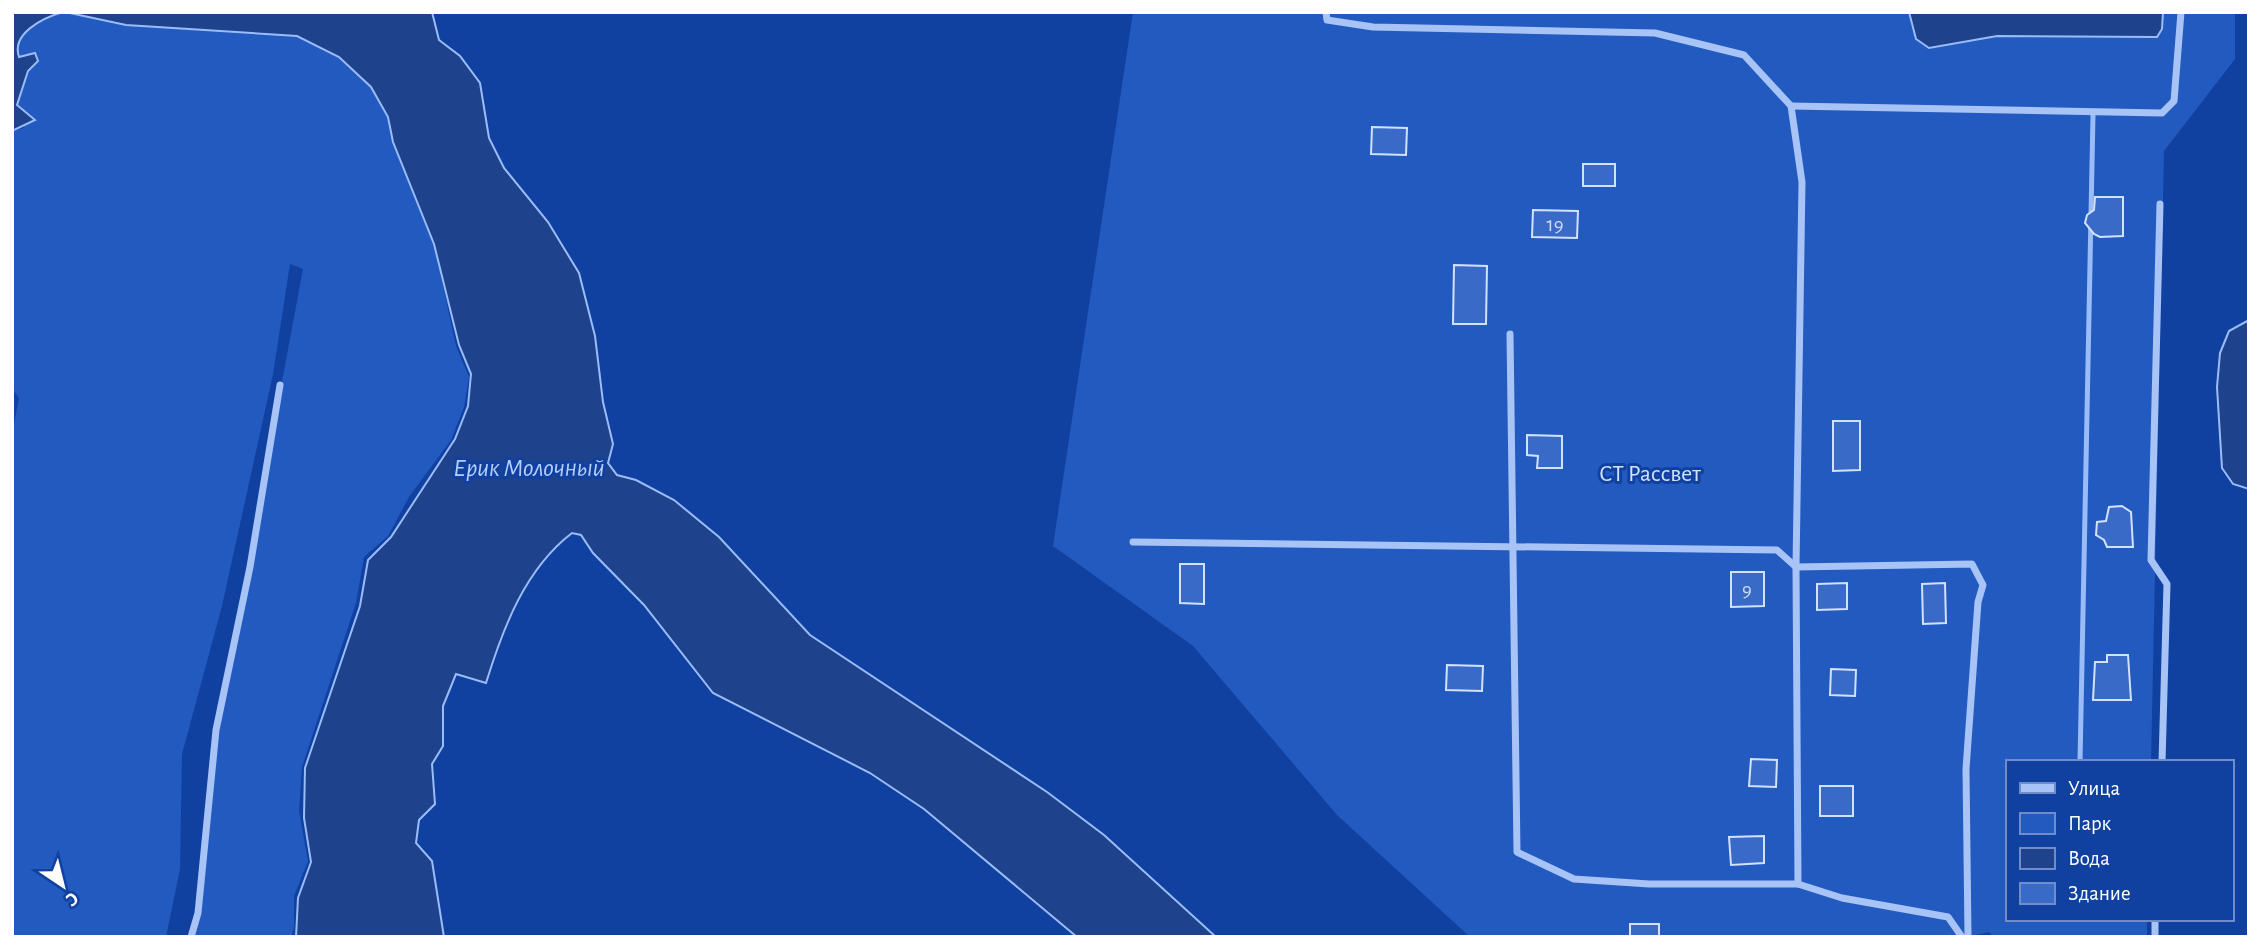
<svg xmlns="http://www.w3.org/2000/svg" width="2261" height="949" font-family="'Alegreya Sans',sans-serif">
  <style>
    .green { fill: #235abf }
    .water { fill: #1e428b; stroke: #9abcf9; stroke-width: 2 }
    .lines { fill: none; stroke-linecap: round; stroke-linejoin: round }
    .stream { stroke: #9abcf9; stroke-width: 5 }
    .building { fill: #396ac8; stroke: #d2e1fe; stroke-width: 2 }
    .minor { stroke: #a8c3f6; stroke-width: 7 }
    .labels { text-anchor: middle; stroke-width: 6; stroke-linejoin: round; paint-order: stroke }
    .number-label { font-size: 21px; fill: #cedaf1 }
    .park-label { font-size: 24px; fill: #d2e1fe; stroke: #1041a1 }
    .water-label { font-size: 26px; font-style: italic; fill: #b5cefc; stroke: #1041a1 }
  </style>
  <rect width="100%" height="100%" fill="#1041a1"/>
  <g class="green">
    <path d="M 63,12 L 126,25 L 297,36 L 339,57 L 371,87 L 388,117 L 393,142 L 434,244 L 456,346 L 469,377 L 464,407 L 451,440 L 409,497 L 388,536 L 364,557 L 356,603 L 302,767 L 299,811 L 308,861 L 294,896 L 294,928 L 291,937 L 193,937 L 217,730 L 303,269 L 290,264 L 273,374 L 222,606 L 182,754 L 180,869 L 166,937 L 12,937 L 12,434 L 19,398 L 12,388 L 12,131 L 24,128 L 17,105 L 28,71 L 15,47 C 21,31 46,17 63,12 Z"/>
    <path d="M 1133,12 L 2235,12 L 2235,59 L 2164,151 L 2151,762 L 2007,762 L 2007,919 L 2147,919 L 2147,937 L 1994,937 L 1989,932 L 1967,937 L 1470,937 L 1337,815 L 1193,646 L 1053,546 Z"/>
  </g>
  <g class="water">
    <path d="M 12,12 L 63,12 C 42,18 11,34 19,57 L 35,53 L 38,61 L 28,71 L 17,105 L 35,120 L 12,131 Z"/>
    <path d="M 65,12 L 432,12 L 439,40 L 460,56 L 480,83 L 489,138 L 504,168 L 548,222 L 579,273 L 595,336 L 603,402 L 613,444 L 608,463 L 617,475 L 636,480 L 674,500 L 719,537 L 810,635 L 1047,792 L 1104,835 L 1216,937 L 1077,937 L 924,809 L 870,773 L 713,693 L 644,605 L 593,553 L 581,535 L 572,533 C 525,569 503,628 486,683 L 456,674 L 443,706 L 443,746 L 432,764 L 435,804 L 419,820 L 416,843 L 432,861 L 444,937 L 296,937 L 298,898 L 311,862 L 304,818 L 305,768 L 360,606 L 368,560 L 391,537 L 455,439 L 468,406 L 471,374 L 459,345 L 434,244 L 393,142 L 388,117 L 371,87 L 339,57 L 297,36 L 126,25 Z"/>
    <path d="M 1909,12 L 2163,12 L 2162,29 L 2157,37 L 1997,36 L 1929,48 L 1916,39 Z"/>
    <path d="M 2249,320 L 2249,489 L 2233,484 L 2222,468 L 2217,387 L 2220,353 L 2229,331 Z"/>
  </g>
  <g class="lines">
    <path class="stream" d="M 2080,762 L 2093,115"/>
  </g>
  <g class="building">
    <path d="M 1372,127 L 1407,128 L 1406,155 L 1371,154 Z"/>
    <rect x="1583" y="164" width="32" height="22"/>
    <path d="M 2095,197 L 2123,197 L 2123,236 L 2100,237 L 2094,234 L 2085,223 L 2087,215 L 2094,210 Z"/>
    <path d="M 1533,210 L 1578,211 L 1577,238 L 1532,237 Z"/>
    <path d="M 1454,265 L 1487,266 L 1486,324 L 1453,324 Z"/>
    <path d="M 1833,421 L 1860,421 L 1860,470 L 1833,471 Z"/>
    <path d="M 1527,435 L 1562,436 L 1562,468 L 1537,468 L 1538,456 L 1527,455 Z"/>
    <path d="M 2122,506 L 2131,512 L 2133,547 L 2107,547 L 2104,540 L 2096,535 L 2097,522 L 2106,521 L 2109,507 Z"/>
    <path d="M 1180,564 L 1204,564 L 1204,604 L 1180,603 Z"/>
    <path d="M 1731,572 L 1764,572 L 1764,606 L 1731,607 Z"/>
    <path d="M 1847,583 L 1847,609 L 1817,610 L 1817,584 Z"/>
    <path d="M 1945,583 L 1946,623 L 1923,624 L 1922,584 Z"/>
    <path d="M 2107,655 L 2128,655 L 2131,700 L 2093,700 L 2095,662 L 2107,662 Z"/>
    <path d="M 1447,665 L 1483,666 L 1482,691 L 1446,690 Z"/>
    <path d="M 1831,669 L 1856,670 L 1855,696 L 1830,695 Z"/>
    <path d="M 1751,759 L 1777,760 L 1776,787 L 1749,786 Z"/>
    <rect x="1820" y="786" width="33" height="30"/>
    <path d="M 1764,836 L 1764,863 L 1731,865 L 1729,837 Z"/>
    <rect x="1630" y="924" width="29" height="13"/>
  </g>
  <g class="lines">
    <g class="minor">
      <path d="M 1326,12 L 1327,20 L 1373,27 L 1655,33 L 1744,55 L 1791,106 L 1802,182 L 1796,567 L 1798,884 L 1842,898 L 1948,917 L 1962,937"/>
      <path d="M 1791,106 L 2162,113 L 2174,101 L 2181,12"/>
      <path d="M 2160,204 L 2151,560 L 2167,584 L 2162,762"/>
      <path d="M 1510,334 L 1517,852 L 1574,879 L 1649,884 L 1798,884"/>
      <path d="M 1133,542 L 1777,550 L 1796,567 L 1972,564 L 1983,585 L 1978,602 L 1966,769 L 1968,937"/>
      <path d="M 191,937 L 198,913 L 216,730 L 250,567 L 280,385"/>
      <path d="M 2155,937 L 2155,919"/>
    </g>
  </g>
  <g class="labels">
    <g class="number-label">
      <text x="1555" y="231">19</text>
      <text x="1747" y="596">9</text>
    </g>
    <g class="park-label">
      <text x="1650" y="481">СТ Рассвет</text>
    </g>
    <g class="water-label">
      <text x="529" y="476">Ерик Молочный</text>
    </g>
  </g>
  <rect width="2261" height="949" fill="none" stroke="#ffffff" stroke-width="28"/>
  <rect x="2006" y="760" width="228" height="161" fill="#1041a1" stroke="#708dc7" stroke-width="2"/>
  <rect x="2020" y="783" width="35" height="10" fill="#a8c3f6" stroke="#708dc7" stroke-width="2"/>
  <text x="2068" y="795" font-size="21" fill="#ffffff">Улица</text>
  <rect x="2020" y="813" width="35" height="21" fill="#235abf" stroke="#708dc7" stroke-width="2"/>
  <text x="2068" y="830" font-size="21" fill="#ffffff">Парк</text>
  <rect x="2020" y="848" width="35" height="21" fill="#1e428b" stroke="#708dc7" stroke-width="2"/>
  <text x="2068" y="865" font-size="21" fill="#ffffff">Вода</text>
  <rect x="2020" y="883" width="35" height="21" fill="#396ac8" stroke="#708dc7" stroke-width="2"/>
  <text x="2068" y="900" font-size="21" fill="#ffffff">Здание</text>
  <g transform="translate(63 886) rotate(145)" stroke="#1041a1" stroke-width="5" paint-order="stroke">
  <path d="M0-5L12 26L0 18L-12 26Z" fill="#ffffff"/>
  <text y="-10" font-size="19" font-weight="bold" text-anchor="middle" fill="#ffffff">С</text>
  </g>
</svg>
